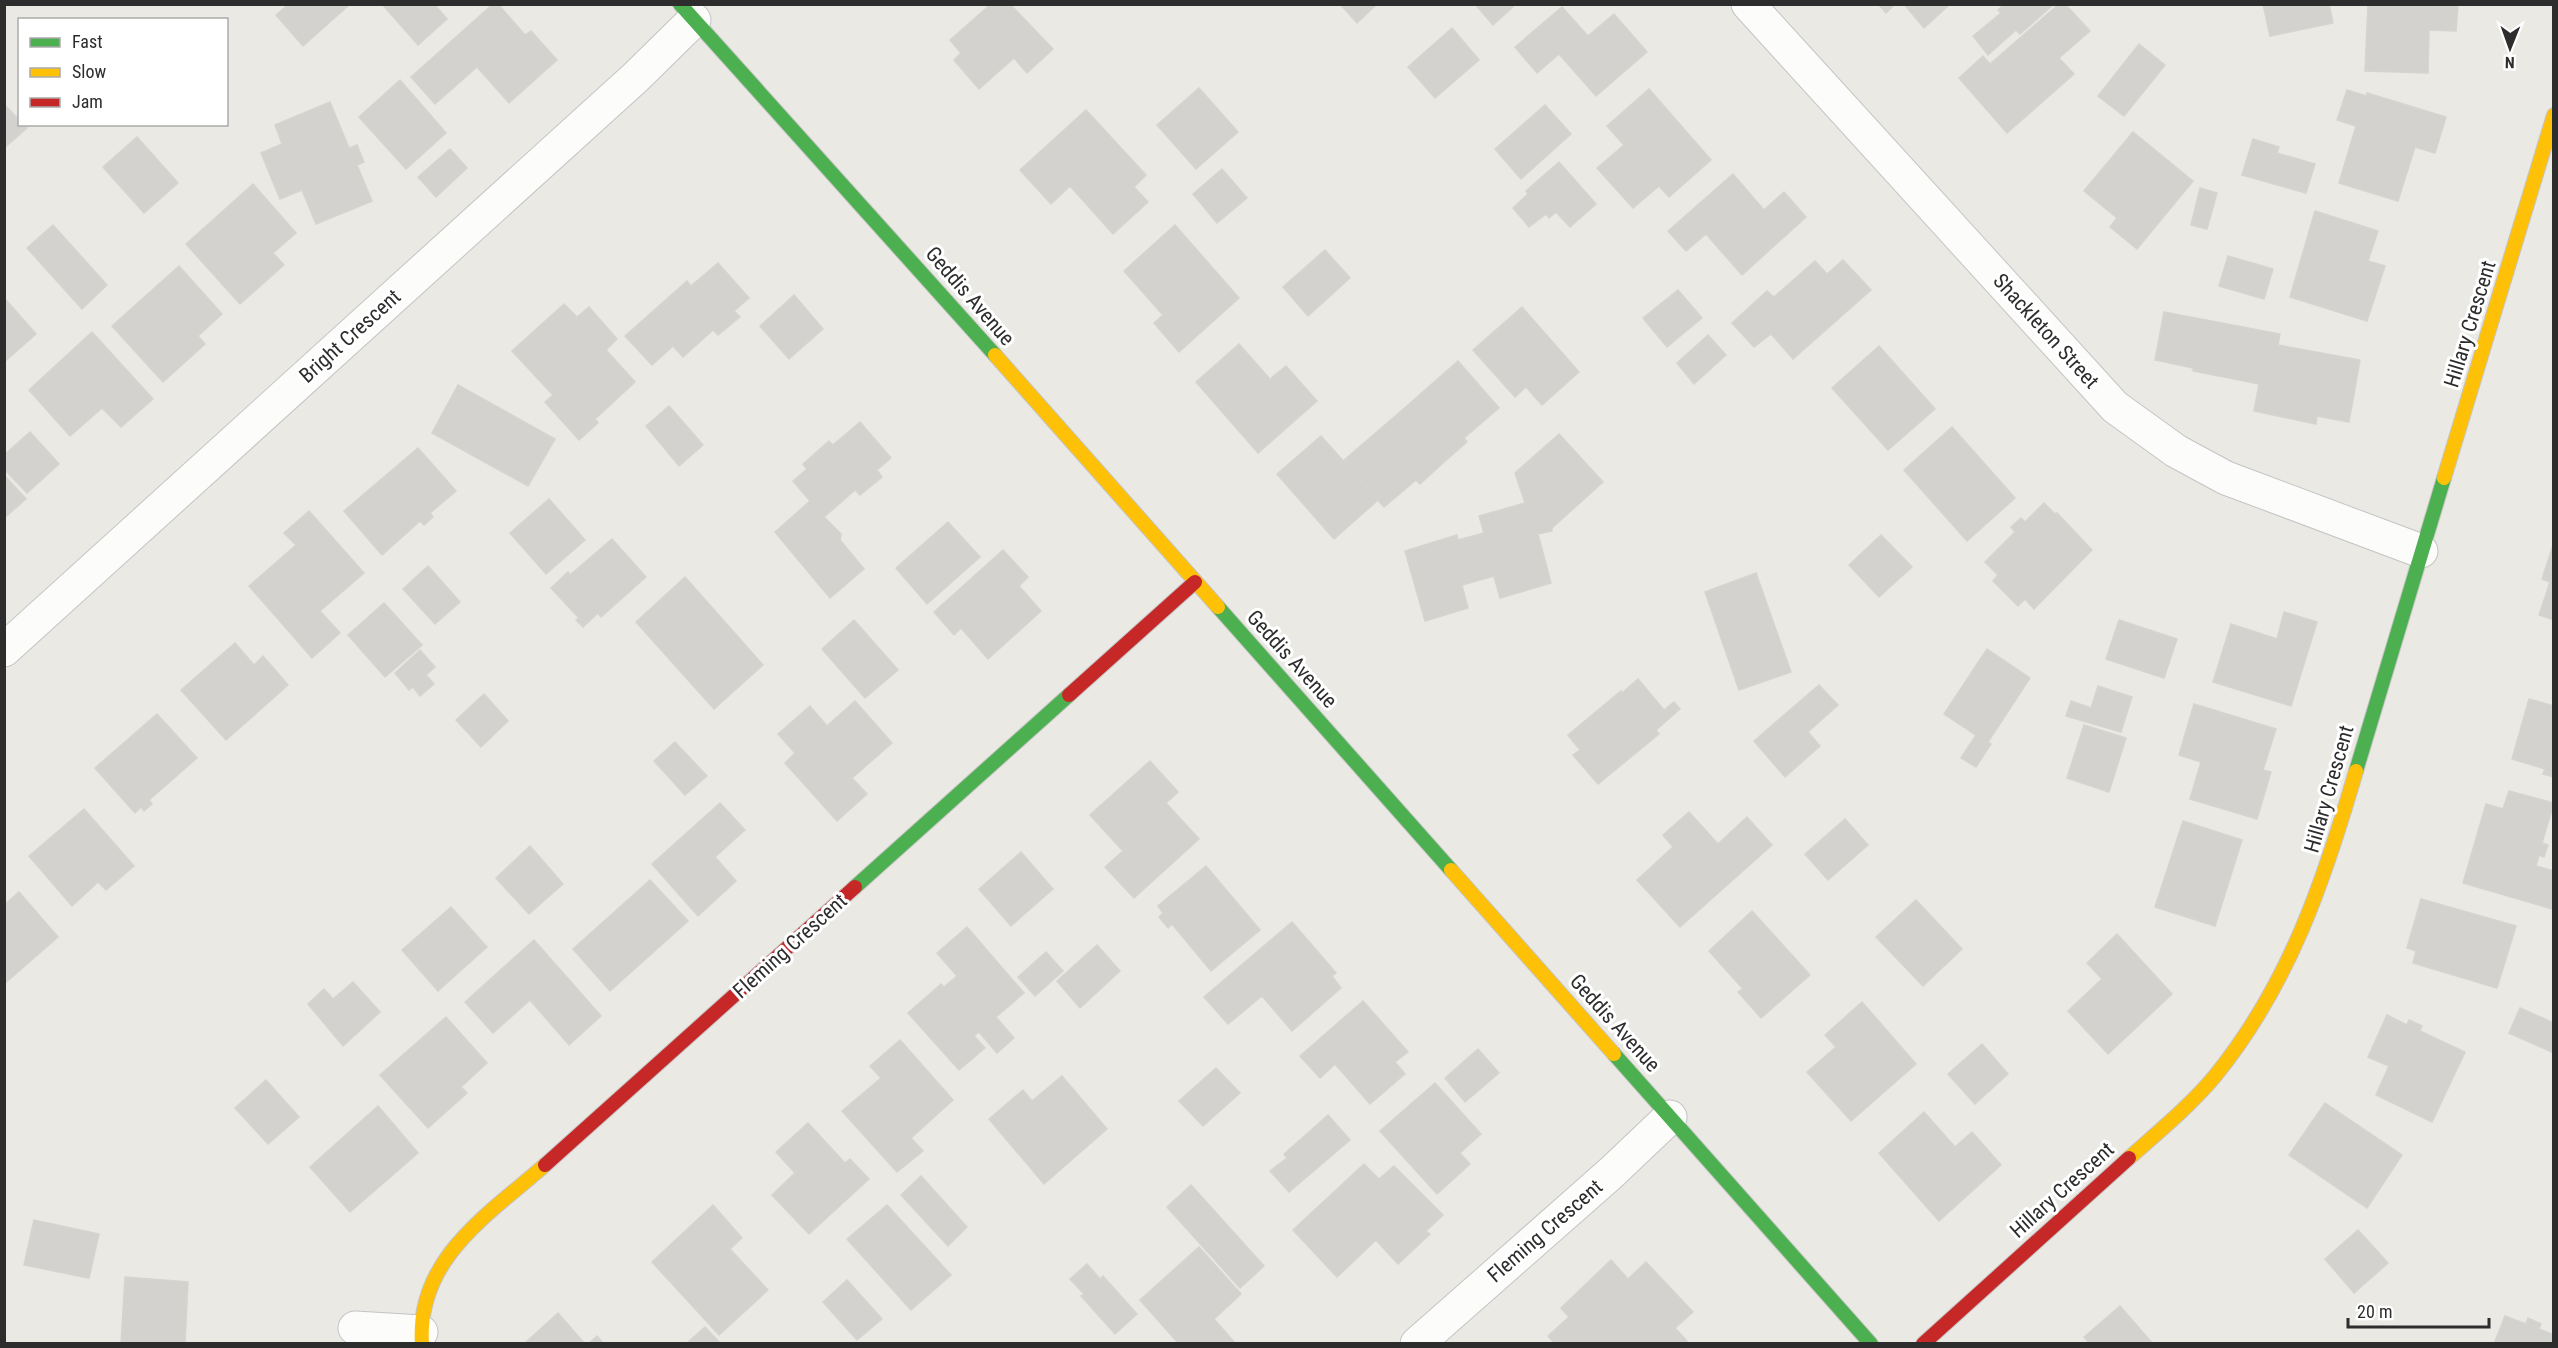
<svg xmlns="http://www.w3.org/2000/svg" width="2558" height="1348" font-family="'Roboto Condensed',sans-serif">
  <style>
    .building { fill: #d3d2ce; stroke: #d5d4d0; stroke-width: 1.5 }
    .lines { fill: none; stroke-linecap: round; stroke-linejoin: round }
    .street-casing { stroke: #c4c4c4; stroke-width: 35 }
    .fast-casing { stroke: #c4c4c4; stroke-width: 16 }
    .slow-casing { stroke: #c4c4c4; stroke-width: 16 }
    .jam-casing { stroke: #c4c4c4; stroke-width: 16 }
    .street { stroke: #fcfcfb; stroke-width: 33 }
    .fast { stroke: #4caf50; stroke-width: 14 }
    .slow { stroke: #ffc107; stroke-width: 14 }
    .jam { stroke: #c62828; stroke-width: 14 }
    .labels { text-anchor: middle; stroke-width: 6; stroke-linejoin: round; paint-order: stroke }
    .street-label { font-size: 21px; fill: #2d2d2d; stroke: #fff }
  </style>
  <rect width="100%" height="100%" fill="#eae9e4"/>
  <g class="building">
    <path d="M 289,4 L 349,4 L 349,5 L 303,46 L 276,15 Z"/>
    <path d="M 382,4 L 434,4 L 447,19 L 418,45 Z"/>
    <path d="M 493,4 L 498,4 L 525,35 L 531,31 L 557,60 L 509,103 L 477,67 L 435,104 L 411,77 Z"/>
    <path d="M 991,4 L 1010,4 L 1053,49 L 1027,73 L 1014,58 L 979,89 L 954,60 L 961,53 L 950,40 Z"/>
    <path d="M 1340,4 L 1377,4 L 1357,23 Z"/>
    <path d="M 1475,4 L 1516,4 L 1493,25 Z"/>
    <path d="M 1878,4 L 1895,4 L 1886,13 Z"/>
    <path d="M 1904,4 L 1950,4 L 1924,28 Z"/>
    <path d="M 2004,4 L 2054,4 L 2020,34 L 2016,30 L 1988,55 L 1973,36 L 2001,13 L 1998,10 Z"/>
    <path d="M 2059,4 L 2065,4 L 2090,31 L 2059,58 L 2074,74 L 2007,133 L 1959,78 L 1983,56 L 1990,64 Z"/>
    <path d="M 2263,4 L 2329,4 L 2333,23 L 2270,36 Z"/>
    <path d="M 2368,4 L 2458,4 L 2456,31 L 2429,30 L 2428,73 L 2365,71 Z"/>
    <path d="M 1562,7 L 1588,36 L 1614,14 L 1647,52 L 1596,96 L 1559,54 L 1537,73 L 1515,47 Z"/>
    <path d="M 1452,28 L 1479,60 L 1435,98 L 1408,67 Z"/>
    <path d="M 2139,44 L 2165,65 L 2124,116 L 2098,96 Z"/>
    <path d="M 400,80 L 446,133 L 406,169 L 359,117 Z"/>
    <path d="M 1199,88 L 1238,132 L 1196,169 L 1157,125 Z"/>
    <path d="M 1649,89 L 1711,160 L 1669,197 L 1659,186 L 1633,208 L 1597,168 L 1624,145 L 1607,126 Z"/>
    <path d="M 2347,90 L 2366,96 L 2367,93 L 2446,117 L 2435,153 L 2415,147 L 2398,201 L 2339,183 L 2356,126 L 2337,120 Z"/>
    <path d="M 330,102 L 349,148 L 357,145 L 364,162 L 357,165 L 372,201 L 316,224 L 302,190 L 280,199 L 261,153 L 282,144 L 275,125 Z"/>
    <path d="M 4,104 L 20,121 L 20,124 L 27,128 L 4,148 Z"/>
    <path d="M 1545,105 L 1571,134 L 1521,179 L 1495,149 Z"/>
    <path d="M 1086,110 L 1146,175 L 1134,187 L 1148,202 L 1113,234 L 1070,186 L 1051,204 L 1020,170 Z"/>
    <path d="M 2133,132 L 2193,181 L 2137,249 L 2110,227 L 2117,218 L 2084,191 Z"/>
    <path d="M 137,137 L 178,183 L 144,213 L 103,167 Z"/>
    <path d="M 2253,139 L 2279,147 L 2277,153 L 2315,164 L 2306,193 L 2242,175 Z"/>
    <path d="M 450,149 L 467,168 L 436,197 L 418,177 Z"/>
    <path d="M 1559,162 L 1596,204 L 1570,227 L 1556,212 L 1549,218 L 1546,214 L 1529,227 L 1513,208 L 1528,194 L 1526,191 Z"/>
    <path d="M 1222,169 L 1247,198 L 1217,223 L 1193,194 Z"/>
    <path d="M 1733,174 L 1764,210 L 1784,192 L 1806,217 L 1742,275 L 1706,234 L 1686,251 L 1668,231 Z"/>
    <path d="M 253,184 L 296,233 L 273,253 L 284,265 L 240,304 L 186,244 Z"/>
    <path d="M 2200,188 L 2217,193 L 2207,229 L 2191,225 Z"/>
    <path d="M 2315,211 L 2378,231 L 2368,261 L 2385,266 L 2367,321 L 2290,297 Z"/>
    <path d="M 53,225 L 107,285 L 82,309 L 27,248 Z"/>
    <path d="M 1175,225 L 1239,298 L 1179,352 L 1154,323 L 1163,315 L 1124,271 Z"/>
    <path d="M 1325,250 L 1350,278 L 1308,316 L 1283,287 Z"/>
    <path d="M 2228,256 L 2273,269 L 2264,299 L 2219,286 Z"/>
    <path d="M 1843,260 L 1871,290 L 1793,359 L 1771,334 L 1754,347 L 1732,323 L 1767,291 L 1774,297 L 1815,261 L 1827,274 Z"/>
    <path d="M 718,263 L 749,298 L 734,311 L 740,317 L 718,335 L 713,330 L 683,357 L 673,346 L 652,365 L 625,336 L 687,281 L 691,286 Z"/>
    <path d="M 179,266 L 222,314 L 198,336 L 205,344 L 163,382 L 112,326 Z"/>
    <path d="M 1678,290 L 1702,318 L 1667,347 L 1643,318 Z"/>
    <path d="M 794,295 L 823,329 L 789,359 L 760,326 Z"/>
    <path d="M 6,300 L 36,334 L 4,362 L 4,302 Z"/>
    <path d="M 564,304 L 577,317 L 589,307 L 617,339 L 606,350 L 635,382 L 595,419 L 598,423 L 579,440 L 545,402 L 553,395 L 512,351 Z"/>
    <path d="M 1522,307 L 1579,372 L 1542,405 L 1526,387 L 1515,397 L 1473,350 Z"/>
    <path d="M 2164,312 L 2280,334 L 2278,345 L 2360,360 L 2349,422 L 2317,416 L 2316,424 L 2254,411 L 2259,384 L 2193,371 L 2193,368 L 2155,360 Z"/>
    <path d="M 92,332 L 153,399 L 121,427 L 102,408 L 70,436 L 29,390 Z"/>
    <path d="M 1708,335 L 1726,355 L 1694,384 L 1677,363 Z"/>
    <path d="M 1239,344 L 1270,379 L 1286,366 L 1317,401 L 1258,453 L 1196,382 Z"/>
    <path d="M 1879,346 L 1935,409 L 1888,450 L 1832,388 Z"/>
    <path d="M 1458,361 L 1499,408 L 1464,438 L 1467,442 L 1444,462 L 1400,412 Z"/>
    <path d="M 458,385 L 555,439 L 528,486 L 432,433 Z"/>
    <path d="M 669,406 L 703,445 L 679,466 L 646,426 Z"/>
    <path d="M 1400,412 L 1444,462 L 1420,484 L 1416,480 L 1384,507 L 1343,461 Z"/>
    <path d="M 860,422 L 891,458 L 877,470 L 882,477 L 860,495 L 855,490 L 824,517 L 841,534 L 840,540 L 864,569 L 830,598 L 775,532 L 810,501 L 793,481 L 807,469 L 803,464 L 829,441 L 833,445 Z"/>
    <path d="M 1952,427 L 2015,498 L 1967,541 L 1904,470 Z"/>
    <path d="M 30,432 L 59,464 L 27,493 L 4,469 L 4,455 Z"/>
    <path d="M 1559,434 L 1603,482 L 1552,528 L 1552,531 L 1538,534 L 1551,583 L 1500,598 L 1494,576 L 1462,585 L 1468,608 L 1425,621 L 1405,551 L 1457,535 L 1458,540 L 1484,533 L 1479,516 L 1525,503 L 1515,473 Z"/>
    <path d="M 1321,436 L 1378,500 L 1334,539 L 1277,474 Z"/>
    <path d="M 418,448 L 456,491 L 430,513 L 433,517 L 424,525 L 420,521 L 382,555 L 344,511 Z"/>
    <path d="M 4,475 L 26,499 L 4,518 Z"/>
    <path d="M 549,499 L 585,540 L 546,574 L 510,533 Z"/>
    <path d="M 2044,503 L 2055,514 L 2057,513 L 2092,550 L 2034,609 L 2025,599 L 2018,606 L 1993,581 L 1998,575 L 1985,562 L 2015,532 L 2011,527 L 2021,518 L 2025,522 Z"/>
    <path d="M 309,511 L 364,573 L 320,611 L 340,633 L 312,658 L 249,586 L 296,545 L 284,533 Z"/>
    <path d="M 948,522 L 980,557 L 927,604 L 896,568 Z"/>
    <path d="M 1881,535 L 1912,567 L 1879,597 L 1849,565 Z"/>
    <path d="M 612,539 L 646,577 L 601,617 L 598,613 L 583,627 L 576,620 L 579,618 L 551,588 L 568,572 L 570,575 Z"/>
    <path d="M 2553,545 L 2554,545 L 2554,620 L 2539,615 L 2550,582 L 2542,579 Z"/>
    <path d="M 1003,550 L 1028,577 L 1019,586 L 1041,611 L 988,659 L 961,628 L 954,635 L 934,612 Z"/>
    <path d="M 428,566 L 460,602 L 435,624 L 403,589 Z"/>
    <path d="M 1756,573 L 1791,672 L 1739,690 L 1705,592 Z"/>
    <path d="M 685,577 L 763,665 L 714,709 L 636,622 Z"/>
    <path d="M 384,603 L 422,645 L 385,677 L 348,635 Z"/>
    <path d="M 2284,612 L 2317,622 L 2291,706 L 2213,682 L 2231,624 L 2277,639 Z"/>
    <path d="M 854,620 L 898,670 L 865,698 L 822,649 Z"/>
    <path d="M 2119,620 L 2177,639 L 2164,678 L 2106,659 Z"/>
    <path d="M 235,643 L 254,665 L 263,656 L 288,685 L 226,740 L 181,690 Z"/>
    <path d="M 1987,649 L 2030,678 L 1988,742 L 1991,744 L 1976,767 L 1961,758 L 1976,735 L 1944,714 Z"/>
    <path d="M 420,650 L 435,667 L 426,675 L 434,684 L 420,696 L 413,687 L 409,690 L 395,673 Z"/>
    <path d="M 1638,679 L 1664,710 L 1674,702 L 1680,709 L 1656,730 L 1659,734 L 1598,784 L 1573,755 L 1580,750 L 1568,735 L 1621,691 L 1622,693 Z"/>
    <path d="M 1819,685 L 1838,705 L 1808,732 L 1820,746 L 1785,777 L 1754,741 Z"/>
    <path d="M 2098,686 L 2132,697 L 2121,732 L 2066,716 L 2071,701 L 2091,708 Z"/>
    <path d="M 484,694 L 508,721 L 481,747 L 456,720 Z"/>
    <path d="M 2529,699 L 2554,706 L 2554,777 L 2543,774 L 2545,769 L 2512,759 Z"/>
    <path d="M 855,701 L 892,743 L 852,778 L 867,794 L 837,821 L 785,763 L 795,753 L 778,734 L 810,706 L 827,726 Z"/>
    <path d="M 2194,704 L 2276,729 L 2263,770 L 2271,772 L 2257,819 L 2190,799 L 2201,762 L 2179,755 Z"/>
    <path d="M 157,714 L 197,758 L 149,800 L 152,804 L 144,811 L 141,807 L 135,813 L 95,768 Z"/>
    <path d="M 2084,725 L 2126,738 L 2109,792 L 2067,778 Z"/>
    <path d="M 675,742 L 707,776 L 685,795 L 654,761 Z"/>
    <path d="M 1150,761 L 1178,792 L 1166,803 L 1199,839 L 1134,898 L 1105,867 L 1123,851 L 1090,815 Z"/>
    <path d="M 2509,791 L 2554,803 L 2542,843 L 2548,845 L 2544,857 L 2539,855 L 2536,866 L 2554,871 L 2552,909 L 2463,883 L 2486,804 L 2503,809 Z"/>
    <path d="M 720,803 L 745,830 L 715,857 L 736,881 L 698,916 L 652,864 Z"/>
    <path d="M 84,809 L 134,866 L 106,890 L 98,882 L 72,906 L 29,856 Z"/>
    <path d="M 1689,812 L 1718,844 L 1747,817 L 1772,845 L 1680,927 L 1637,880 L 1673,847 L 1663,835 Z"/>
    <path d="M 1845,819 L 1868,845 L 1828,880 L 1805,854 Z"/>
    <path d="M 2183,821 L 2242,840 L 2215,926 L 2155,907 Z"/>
    <path d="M 530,846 L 563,884 L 529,914 L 496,878 Z"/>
    <path d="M 1021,852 L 1053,889 L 1011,926 L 979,889 Z"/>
    <path d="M 1206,866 L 1260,930 L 1211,971 L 1172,924 L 1168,928 L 1159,917 L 1163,913 L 1158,906 Z"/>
    <path d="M 650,880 L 688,921 L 610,991 L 573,949 Z"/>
    <path d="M 19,892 L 58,937 L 4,984 L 4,905 Z"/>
    <path d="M 2421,899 L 2516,926 L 2497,988 L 2413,963 L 2416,951 L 2407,948 Z"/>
    <path d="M 1916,900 L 1962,949 L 1923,986 L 1876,937 Z"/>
    <path d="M 451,907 L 487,947 L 438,991 L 402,950 Z"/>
    <path d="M 1752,911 L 1810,975 L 1761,1018 L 1738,992 L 1743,989 L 1709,951 Z"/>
    <path d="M 1292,922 L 1336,973 L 1332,976 L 1341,988 L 1292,1031 L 1262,996 L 1228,1024 L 1204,997 Z"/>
    <path d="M 967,927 L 1024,993 L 996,1017 L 1014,1038 L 997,1053 L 979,1032 L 974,1036 L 985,1048 L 959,1070 L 908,1013 L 941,984 L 944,987 L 957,976 L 937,953 Z"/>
    <path d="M 2117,934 L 2172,994 L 2108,1054 L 2068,1011 L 2102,979 L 2087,963 Z"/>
    <path d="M 534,940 L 601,1016 L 569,1045 L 530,1000 L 493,1033 L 465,1002 Z"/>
    <path d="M 1097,945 L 1120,971 L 1080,1008 L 1057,981 Z"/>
    <path d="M 1046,952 L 1063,971 L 1035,996 L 1018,977 Z"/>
    <path d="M 353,982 L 380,1012 L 343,1046 L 308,1004 L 324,989 L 333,999 Z"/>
    <path d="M 1363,1001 L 1408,1052 L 1395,1062 L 1405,1074 L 1370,1104 L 1335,1064 L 1320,1078 L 1300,1056 Z"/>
    <path d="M 1862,1002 L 1916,1064 L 1851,1121 L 1807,1072 L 1836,1047 L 1825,1035 Z"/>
    <path d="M 2520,1008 L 2554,1023 L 2554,1053 L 2509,1033 Z"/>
    <path d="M 2387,1015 L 2407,1025 L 2409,1020 L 2422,1026 L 2420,1031 L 2465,1052 L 2432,1122 L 2376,1095 L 2389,1066 L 2368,1057 Z"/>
    <path d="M 446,1017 L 487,1063 L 461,1087 L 467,1093 L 428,1128 L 380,1075 Z"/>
    <path d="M 900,1040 L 953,1100 L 911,1138 L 923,1151 L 897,1172 L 842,1111 L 881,1078 L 870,1066 Z"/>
    <path d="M 1982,1044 L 2008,1074 L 1975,1104 L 1948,1074 Z"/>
    <path d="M 1478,1049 L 1499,1073 L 1465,1102 L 1445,1078 Z"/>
    <path d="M 1216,1068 L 1240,1093 L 1203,1126 L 1179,1101 Z"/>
    <path d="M 1062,1076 L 1107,1129 L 1044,1184 L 989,1119 L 1023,1090 L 1032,1101 Z"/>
    <path d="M 266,1080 L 299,1117 L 268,1144 L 235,1108 Z"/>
    <path d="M 1435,1083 L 1481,1134 L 1460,1153 L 1470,1164 L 1437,1194 L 1380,1131 Z"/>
    <path d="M 2325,1103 L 2402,1155 L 2367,1208 L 2289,1155 Z"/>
    <path d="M 378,1106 L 418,1153 L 350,1212 L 310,1167 Z"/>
    <path d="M 1924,1112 L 1955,1147 L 1972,1132 L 2001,1165 L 1939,1221 L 1879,1153 Z"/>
    <path d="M 1328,1115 L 1350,1140 L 1289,1192 L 1270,1171 L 1287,1158 L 1284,1154 Z"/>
    <path d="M 808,1123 L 845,1163 L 850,1159 L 869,1179 L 809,1234 L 772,1195 L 795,1173 L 776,1152 Z"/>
    <path d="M 1364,1164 L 1379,1179 L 1394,1166 L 1443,1215 L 1426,1231 L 1430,1234 L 1398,1264 L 1376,1240 L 1337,1277 L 1293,1230 Z"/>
    <path d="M 921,1176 L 967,1227 L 948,1246 L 901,1195 Z"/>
    <path d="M 1191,1185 L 1264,1266 L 1240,1288 L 1167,1207 Z"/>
    <path d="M 713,1205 L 742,1238 L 730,1249 L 768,1290 L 719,1335 L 652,1262 Z"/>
    <path d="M 887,1205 L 951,1275 L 911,1310 L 847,1239 Z"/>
    <path d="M 34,1220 L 99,1234 L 89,1278 L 24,1265 Z"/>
    <path d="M 2358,1230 L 2388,1263 L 2354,1293 L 2325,1259 Z"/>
    <path d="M 1199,1247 L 1241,1294 L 1214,1319 L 1236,1344 L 1179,1344 L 1140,1300 Z"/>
    <path d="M 1611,1260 L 1628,1279 L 1646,1262 L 1693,1312 L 1675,1328 L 1687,1341 L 1684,1344 L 1555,1344 L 1548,1336 L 1569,1317 L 1561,1308 Z"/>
    <path d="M 1087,1264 L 1100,1279 L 1103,1276 L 1137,1314 L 1115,1334 L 1081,1296 L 1084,1294 L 1070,1279 Z"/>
    <path d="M 125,1277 L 188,1282 L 185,1344 L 121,1344 Z"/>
    <path d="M 847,1280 L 882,1319 L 857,1340 L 823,1302 Z"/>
    <path d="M 2120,1306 L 2153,1344 L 2090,1344 L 2084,1337 Z"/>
    <path d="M 558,1313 L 585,1344 L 524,1344 Z"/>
    <path d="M 2505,1316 L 2526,1324 L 2528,1318 L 2541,1324 L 2539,1329 L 2554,1335 L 2554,1344 L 2494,1344 Z"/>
    <path d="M 705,1327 L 721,1344 L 686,1344 Z"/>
    <path d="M 597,1336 L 604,1344 L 588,1344 Z"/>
  </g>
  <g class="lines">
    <defs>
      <g id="street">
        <path d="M 1748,4 L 2115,407 L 2176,451 L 2226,478 L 2421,551"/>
        <path d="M 4,650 L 636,77 L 694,20"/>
        <path d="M 355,1328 L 421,1332"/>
        <path d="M 1417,1344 L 1611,1173 L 1670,1117"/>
      </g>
      <g id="fast">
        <path d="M 680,4 L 995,355"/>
        <path d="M 1218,607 L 1451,870"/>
        <path d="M 2356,771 L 2444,478"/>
        <path d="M 855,887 L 1069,695"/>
        <path d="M 1614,1054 L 1871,1344"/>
      </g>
      <g id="slow">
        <path d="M 995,355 L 1218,607"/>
        <path d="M 2444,478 L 2554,115"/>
        <path d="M 1451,870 L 1614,1054"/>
        <path d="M 2129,1158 C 2158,1132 2190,1106 2215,1076 C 2289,985 2324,881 2356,771"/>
        <path d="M 422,1344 C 416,1259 488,1215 545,1165"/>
      </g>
      <g id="jam">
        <path d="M 1069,695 L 1195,582"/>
        <path d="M 545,1165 L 855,887"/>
        <path d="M 1923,1344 L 2129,1158"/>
      </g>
    </defs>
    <use href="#street" class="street-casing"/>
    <use href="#fast" class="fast-casing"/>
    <use href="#slow" class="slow-casing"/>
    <use href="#jam" class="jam-casing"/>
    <use href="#street" class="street"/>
    <use href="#fast" class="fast"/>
    <use href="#slow" class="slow"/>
    <use href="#jam" class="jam"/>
  </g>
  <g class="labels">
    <g class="street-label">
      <text transform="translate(970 296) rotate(49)" y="7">Geddis Avenue</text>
      <text transform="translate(2470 324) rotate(-73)" y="7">Hillary Crescent</text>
      <text transform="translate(2046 331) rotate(48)" y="7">Shackleton Street</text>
      <text transform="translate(350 336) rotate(-42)" y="7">Bright Crescent</text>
      <text transform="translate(1292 659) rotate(48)" y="7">Geddis Avenue</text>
      <text transform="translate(2329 789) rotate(-74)" y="7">Hillary Crescent</text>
      <text transform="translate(790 946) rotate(-42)" y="7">Fleming Crescent</text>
      <text transform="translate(1615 1023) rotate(48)" y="7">Geddis Avenue</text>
      <text transform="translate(2062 1190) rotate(-42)" y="7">Hillary Crescent</text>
      <text transform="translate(1545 1231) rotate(-41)" y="7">Fleming Crescent</text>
    </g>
  </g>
  <rect width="2558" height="1348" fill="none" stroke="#2d2d2d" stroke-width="12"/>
  <rect x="18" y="18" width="210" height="108" fill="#ffffff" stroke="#ababab" stroke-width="1.5"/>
  <rect x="30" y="38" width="30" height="9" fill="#4caf50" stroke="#ababab" stroke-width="1.5"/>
  <text x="72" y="48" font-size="18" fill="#2d2d2d">Fast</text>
  <rect x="30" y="68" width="30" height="9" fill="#ffc107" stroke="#ababab" stroke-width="1.5"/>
  <text x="72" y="78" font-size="18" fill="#2d2d2d">Slow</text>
  <rect x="30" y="98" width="30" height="9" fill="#c62828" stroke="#ababab" stroke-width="1.5"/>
  <text x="72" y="108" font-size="18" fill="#2d2d2d">Jam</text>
  <g transform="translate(2510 48) rotate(181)" stroke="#ffffff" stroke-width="4.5" paint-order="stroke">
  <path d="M0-4.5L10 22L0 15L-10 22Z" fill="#2d2d2d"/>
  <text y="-9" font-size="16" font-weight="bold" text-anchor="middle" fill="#2d2d2d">N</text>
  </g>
  <path d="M2348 1318v9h141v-9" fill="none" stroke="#2d2d2d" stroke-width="3"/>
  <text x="2357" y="1318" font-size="18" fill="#2d2d2d" stroke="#ffffff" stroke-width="4.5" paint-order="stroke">20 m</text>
</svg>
